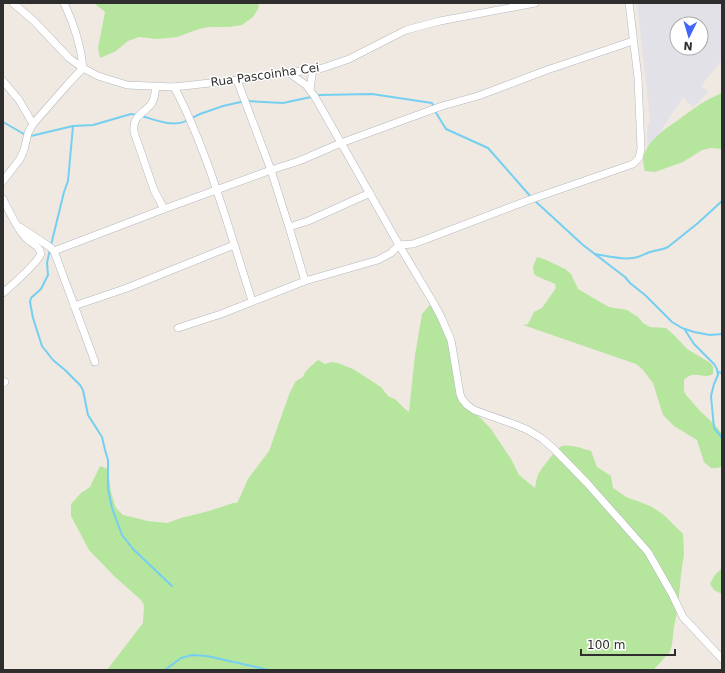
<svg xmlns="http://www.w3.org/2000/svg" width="725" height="673" font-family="'DejaVu Sans',sans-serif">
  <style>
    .industrial { fill: #e3e1e8; fill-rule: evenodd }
    .green { fill: #b6e59e }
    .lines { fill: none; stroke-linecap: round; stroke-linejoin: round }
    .stream { stroke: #75cff0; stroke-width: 2 }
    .street-casing { stroke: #b4b7c1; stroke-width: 8 }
    .street { stroke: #fff; stroke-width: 7 }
    .labels { text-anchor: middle; stroke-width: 3; stroke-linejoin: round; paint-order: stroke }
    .street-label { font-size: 12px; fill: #2e2e2e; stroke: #fff }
  </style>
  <rect width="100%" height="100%" fill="#efe9e1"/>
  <path class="industrial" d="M 637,3 L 722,3 L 722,60 L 701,86 L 708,92 L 693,107 L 683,97 L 647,152 L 647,130 L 650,119 ZM 677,24 L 701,24 L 701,48 L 677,48 Z"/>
  <g class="green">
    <path d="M 94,3 L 259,3 L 258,9 L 253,17 L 242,25 L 229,27 L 209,27 L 199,29 L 177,37 L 157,39 L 139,37 L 128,41 L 116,51 L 100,58 L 98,48 L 105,12 Z"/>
    <path d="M 722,93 L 722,149 L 711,148 L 702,150 L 683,162 L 655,172 L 645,171 C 643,164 642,157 646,150 C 653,137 665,129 677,121 C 691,110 705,100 722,93 Z"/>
    <path d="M 537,257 L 544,259 L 565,269 L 571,274 L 578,289 L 600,302 L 609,307 L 627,310 L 638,317 L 643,323 L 650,327 L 666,328 L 675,336 L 687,349 L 709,362 L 713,366 L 713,374 C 702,380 695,369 684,380 L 684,391 L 686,395 L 699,410 L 716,426 L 722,434 L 722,466 L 718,468 L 711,468 L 704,462 L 697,440 L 674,426 L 663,415 L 653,383 L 643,370 L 636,364 L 523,325 L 528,324 L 534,312 L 542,308 L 556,288 L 555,284 C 548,280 540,279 534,274 L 533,267 Z"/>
    <path d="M 430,305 L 438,307 L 462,393 L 469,406 L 491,429 L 511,459 L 519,475 L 535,488 C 536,484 536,479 538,475 C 541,469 556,449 562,446 C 569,444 584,449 591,451 L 597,467 L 611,476 L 613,488 L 626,497 L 640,502 L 652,507 L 664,515 L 683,534 L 684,554 L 681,574 L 678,607 L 674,627 L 672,644 L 670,652 L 664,658 L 662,661 L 653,670 L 107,670 L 143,623 L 144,605 L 141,600 L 114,576 L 89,550 L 71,516 L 71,504 L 81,493 L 90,487 L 100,466 L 108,469 L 111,492 L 115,506 L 118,510 L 123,515 L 148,521 L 167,523 L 181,518 L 209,511 L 233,503 L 237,503 L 240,497 L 248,479 L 269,451 L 290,392 L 296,381 L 303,377 L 305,372 L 311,366 L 318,360 L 325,364 L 332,362 L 338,363 L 353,369 L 381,387 L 388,396 L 392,398 L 395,399 L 405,409 L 409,412 L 415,355 L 420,326 L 422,314 Z"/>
    <path d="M 722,568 L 722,594 L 714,590 L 710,584 L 714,576 Z"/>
  </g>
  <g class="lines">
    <g class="stream">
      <path d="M 316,96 L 320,95 L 372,94 L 432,103 L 434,107"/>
      <path d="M 435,111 L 438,116 L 446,129 L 488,148 L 531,197"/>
      <path d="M 142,116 C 155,120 174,128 188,120"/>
      <path d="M 192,118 L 200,114 L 223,106 L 245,101 L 283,103 L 311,97"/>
      <path d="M 3,122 L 24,134 L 31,136 L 73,126 L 93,125 L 131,114 L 137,115"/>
      <path d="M 534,200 L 583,245 L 625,277 L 630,283 L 645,295 L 672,322 L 682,328 L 694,332 L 710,335 L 722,334"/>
      <path d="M 51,245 L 64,192 L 68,181 L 73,126"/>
      <path d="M 50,249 L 47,263 L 48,275 L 41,289 L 31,298 L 30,302 L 33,318 L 42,346 L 53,360 L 65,370 L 80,385 L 83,390 L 88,415 L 102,437 L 105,450 L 108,460 L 108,489 L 112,508 L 122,535 L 133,549 L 172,586"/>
      <path d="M 595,254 C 607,256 621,260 632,258 C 639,258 644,254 650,252 C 656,250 662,250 668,247 L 698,223 L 722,201"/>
      <path d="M 685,330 L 694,344 L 714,364 L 717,369 L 718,375 L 714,384 L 711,396 L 714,428 L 720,435 L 722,439"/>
      <path d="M 718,372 L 722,373"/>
      <path d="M 165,670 L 181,658 L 192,655 L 207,656 L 269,670"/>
    </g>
    <defs>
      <g id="street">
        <path d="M 13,3 L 34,21 L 69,58 L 83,68 L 98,76 L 127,85 L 174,87 L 237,80 L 323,68 L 349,59 L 406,30 L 440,21 L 535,3"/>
        <path d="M 288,72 L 306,85 L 315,97 L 399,245 L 433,302 L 441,317 L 451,340 L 460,394 L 462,399 L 467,405 L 474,410 L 516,425 L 528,430 L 541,438 L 553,448 L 587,483 L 648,552 L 672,594 L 683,617 L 722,659"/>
        <path d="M 237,80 L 271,170 L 289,227 L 305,281"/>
        <path d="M 3,81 L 19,100 L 33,124"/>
        <path d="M 156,87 C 155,91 155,98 152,103 C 144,114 132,115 134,132 L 154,190 L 164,209"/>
        <path d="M 174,87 C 188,112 198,138 208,165 C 224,210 238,256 252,301"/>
        <path d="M 310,89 L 313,69"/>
        <path d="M 3,181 L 20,159 L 24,150 L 28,133 L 33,124 L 68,84 L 83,68 C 81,45 74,24 64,3"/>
        <path d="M 3,199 C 9,211 17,229 26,238 C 32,244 40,246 41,254 C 35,266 13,284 3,293"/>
        <path d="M 20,227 L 50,247 L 54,251"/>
        <path d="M 289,227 L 308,221 L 370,193"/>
        <path d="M 74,306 L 127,288 L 234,245"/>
        <path d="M 178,328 L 221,314 L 305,281 L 378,260 L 391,253 L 399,245 L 413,244 L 424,240 L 529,200 L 633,164 L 639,158 L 641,149 L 638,78 L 629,3"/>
        <path d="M 95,362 L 54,251 L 164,209 L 271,170 L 299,161 L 341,143 L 442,106 L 478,96 L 547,70 L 633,41"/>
        <path d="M 3,383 L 5,382"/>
      </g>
    </defs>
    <use href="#street" class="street-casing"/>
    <use href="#street" class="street"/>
  </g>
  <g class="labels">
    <g class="street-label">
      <text transform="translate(265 75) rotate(-8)" y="4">Rua Pascoinha Cei</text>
    </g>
  </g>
  <rect width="725" height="673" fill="none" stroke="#2e2e2e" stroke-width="8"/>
  <g transform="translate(689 36) rotate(185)"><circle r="19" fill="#ffffff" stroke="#ababab"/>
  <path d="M0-3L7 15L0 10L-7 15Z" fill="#4264fb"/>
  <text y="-6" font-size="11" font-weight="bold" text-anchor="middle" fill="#2e2e2e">N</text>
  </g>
  <path d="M581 649v6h94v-6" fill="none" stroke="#2e2e2e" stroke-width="2"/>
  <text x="587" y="649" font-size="12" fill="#2e2e2e" stroke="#ffffff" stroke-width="3" paint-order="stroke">100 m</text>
</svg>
